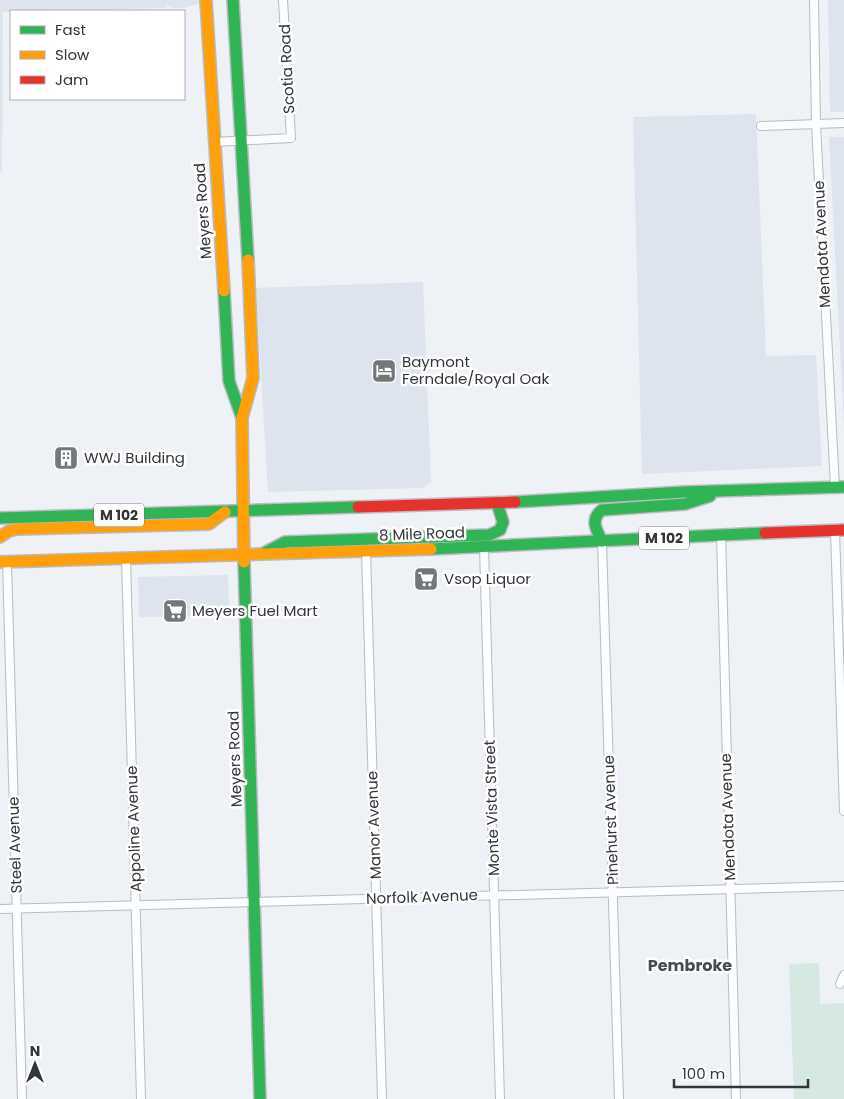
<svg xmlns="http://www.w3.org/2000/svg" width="844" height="1099" font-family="Poppins,sans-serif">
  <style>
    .built { fill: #dde4ee }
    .green { fill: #d6e8e2 }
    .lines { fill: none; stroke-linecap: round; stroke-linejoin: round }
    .street-casing { stroke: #b9bbbe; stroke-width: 10 }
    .fast-casing { stroke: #b9bbbe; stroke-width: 14 }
    .slow-casing { stroke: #b9bbbe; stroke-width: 14 }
    .jam-casing { stroke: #b9bbbe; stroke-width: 14 }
    .street { stroke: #fcfdfe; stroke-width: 8 }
    .fast { stroke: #30b455; stroke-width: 11 }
    .slow { stroke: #ff9f0a; stroke-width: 11 }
    .jam { stroke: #e5322d; stroke-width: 11 }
    .labels { text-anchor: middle; stroke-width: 5; stroke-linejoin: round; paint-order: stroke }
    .shield { fill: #fff; stroke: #707274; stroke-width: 1 }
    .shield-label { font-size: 14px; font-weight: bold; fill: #333538 }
    .street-label { font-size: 15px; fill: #333538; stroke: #fff }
    .poi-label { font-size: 15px; fill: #333538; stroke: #fff; text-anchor: start }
    .neighbourhood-label { font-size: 16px; font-weight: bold; fill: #464b53; stroke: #fff }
  </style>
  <rect width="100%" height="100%" fill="#eef1f6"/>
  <g class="built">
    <path d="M 0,0 L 200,0 L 201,3 L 184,8 L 173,8 L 168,5 L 166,8 L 3,12 L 2,172 L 0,172 Z"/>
    <path d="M 828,0 L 844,0 L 844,112 L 830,112 Z"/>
    <path d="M 756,114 L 766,356 L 816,355 L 822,466 L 642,474 L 633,117 Z"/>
    <path d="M 829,137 L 844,137 L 844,426 L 842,386 Z"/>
    <path d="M 423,282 L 431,482 L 422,488 L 268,492 L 256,288 Z"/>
    <path d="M 228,575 L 229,615 L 139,617 L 138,577 Z"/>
  </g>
  <path class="green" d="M 819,963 L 820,1004 L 844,1003 L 844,1099 L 794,1099 L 789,964 Z"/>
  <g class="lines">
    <defs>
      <g id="street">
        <path d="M 814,0 L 816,124 L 835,487"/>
        <path d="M 761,126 L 844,123"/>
        <path d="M 214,142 L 291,138 L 283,0"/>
        <path d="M 835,530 L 844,811"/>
        <path d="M 721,534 L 736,1099"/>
        <path d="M 602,541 L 619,1099"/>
        <path d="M 484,547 L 500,1099"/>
        <path d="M 366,551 L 382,1099"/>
        <path d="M 126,558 L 141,1099"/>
        <path d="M 7,562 L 22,1099"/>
        <path d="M 0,909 L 844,886"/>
        <path d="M 840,984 L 844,975"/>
      </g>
      <g id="fast">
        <path d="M 233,0 L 248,260"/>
        <path d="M 224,291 L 229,381 L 242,418"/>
        <path d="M 515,502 L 684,492 L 844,487"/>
        <path d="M 0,518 L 358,507"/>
        <path d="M 602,541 C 596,530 590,519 602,510 L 685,504 L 710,496"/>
        <path d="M 431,549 L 765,533"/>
        <path d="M 264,553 L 285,542 L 489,535 L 500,530 L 503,522 L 497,503"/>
        <path d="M 244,562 L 260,1099"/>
      </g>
      <g id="slow">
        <path d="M 206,0 L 224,291"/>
        <path d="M 0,537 L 9,531 L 17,529 L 209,524 L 225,512"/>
        <path d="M 0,562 L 431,549"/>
        <path d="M 244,562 L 242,418 L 253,378 L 248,260"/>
      </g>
      <g id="jam">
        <path d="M 358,507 L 515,502"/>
        <path d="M 765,533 L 844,530"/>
      </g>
    </defs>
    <use href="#street" class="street-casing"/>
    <use href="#fast" class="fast-casing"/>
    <use href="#slow" class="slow-casing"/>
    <use href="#jam" class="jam-casing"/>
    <use href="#street" class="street"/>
    <use href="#fast" class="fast"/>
    <use href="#slow" class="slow"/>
    <use href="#jam" class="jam"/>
  </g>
  <defs>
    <symbol id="hotel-square" viewBox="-11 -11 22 22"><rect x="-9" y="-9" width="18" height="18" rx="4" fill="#74777a" stroke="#fff"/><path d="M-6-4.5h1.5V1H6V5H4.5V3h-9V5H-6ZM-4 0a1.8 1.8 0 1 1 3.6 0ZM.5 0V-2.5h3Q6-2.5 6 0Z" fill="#fff"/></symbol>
    <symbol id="building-square" viewBox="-11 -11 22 22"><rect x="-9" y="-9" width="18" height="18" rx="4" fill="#74777a" stroke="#fff"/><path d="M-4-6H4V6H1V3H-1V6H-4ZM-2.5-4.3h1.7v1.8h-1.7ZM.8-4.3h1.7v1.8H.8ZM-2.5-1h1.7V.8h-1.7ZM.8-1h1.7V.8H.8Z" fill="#fff"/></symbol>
    <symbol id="supermarket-square" viewBox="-11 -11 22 22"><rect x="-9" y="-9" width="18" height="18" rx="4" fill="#74777a" stroke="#fff"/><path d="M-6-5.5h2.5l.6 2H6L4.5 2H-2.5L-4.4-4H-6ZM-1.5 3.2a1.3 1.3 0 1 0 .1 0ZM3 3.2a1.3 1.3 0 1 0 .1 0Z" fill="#fff"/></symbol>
  </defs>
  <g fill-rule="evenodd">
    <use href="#hotel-square" x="370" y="357" width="28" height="28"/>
    <use href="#building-square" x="52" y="444" width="28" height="28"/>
    <use href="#supermarket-square" x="412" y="565" width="28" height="28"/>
    <use href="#supermarket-square" x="161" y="597" width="28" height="28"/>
  </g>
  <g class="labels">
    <g class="shield">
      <rect x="94" y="503.5" width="50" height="23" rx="4"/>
      <rect x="639" y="526.5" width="50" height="23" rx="4"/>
    </g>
    <g class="shield-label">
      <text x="119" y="520">M 102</text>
      <text x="664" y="543">M 102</text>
    </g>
    <g class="street-label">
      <text transform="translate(287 69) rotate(-93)" y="5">Scotia Road</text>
      <text transform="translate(203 211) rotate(-94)" y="5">Meyers Road</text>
      <text transform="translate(822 244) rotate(-93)" y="5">Mendota Avenue</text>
      <text transform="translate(422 534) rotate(-2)" y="5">8 Mile Road</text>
      <text transform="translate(235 759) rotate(-92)" y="5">Meyers Road</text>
      <text transform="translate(492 808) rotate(-92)" y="5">Monte Vista Street</text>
      <text transform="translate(728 817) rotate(-92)" y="5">Mendota Avenue</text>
      <text transform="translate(611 820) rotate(-92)" y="5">Pinehurst Avenue</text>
      <text transform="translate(374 825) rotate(-92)" y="5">Manor Avenue</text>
      <text transform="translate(134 829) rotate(-92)" y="5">Appoline Avenue</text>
      <text transform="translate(15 845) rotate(-92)" y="5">Steel Avenue</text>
      <text transform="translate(422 897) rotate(-2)" y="5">Norfolk Avenue</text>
    </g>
    <g class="poi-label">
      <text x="402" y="367">Baymont<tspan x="402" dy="17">Ferndale/Royal Oak</tspan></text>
      <text x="84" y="463">WWJ Building</text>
      <text x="444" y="584">Vsop Liquor</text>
      <text x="192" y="616">Meyers Fuel Mart</text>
    </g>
    <g class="neighbourhood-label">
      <text x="690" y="971">Pembroke</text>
    </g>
  </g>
  <rect x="10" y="10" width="175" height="90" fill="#ffffff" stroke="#adaeaf"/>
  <rect x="20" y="26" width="25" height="8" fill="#30b455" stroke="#adaeaf"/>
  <text x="55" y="35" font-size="15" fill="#333538">Fast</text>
  <rect x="20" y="51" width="25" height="8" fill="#ff9f0a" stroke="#adaeaf"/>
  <text x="55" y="60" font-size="15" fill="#333538">Slow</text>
  <rect x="20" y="76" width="25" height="8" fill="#e5322d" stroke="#adaeaf"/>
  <text x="55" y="85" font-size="15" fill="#333538">Jam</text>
  <g transform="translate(35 1064)" stroke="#ffffff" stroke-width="4" paint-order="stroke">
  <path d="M0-4L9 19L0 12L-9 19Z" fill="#333538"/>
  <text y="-8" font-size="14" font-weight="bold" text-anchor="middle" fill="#333538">N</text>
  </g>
  <path d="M674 1079v8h134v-8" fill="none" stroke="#333538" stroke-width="2.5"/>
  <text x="682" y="1079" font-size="15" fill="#333538" stroke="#ffffff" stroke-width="4" paint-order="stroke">100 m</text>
</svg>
